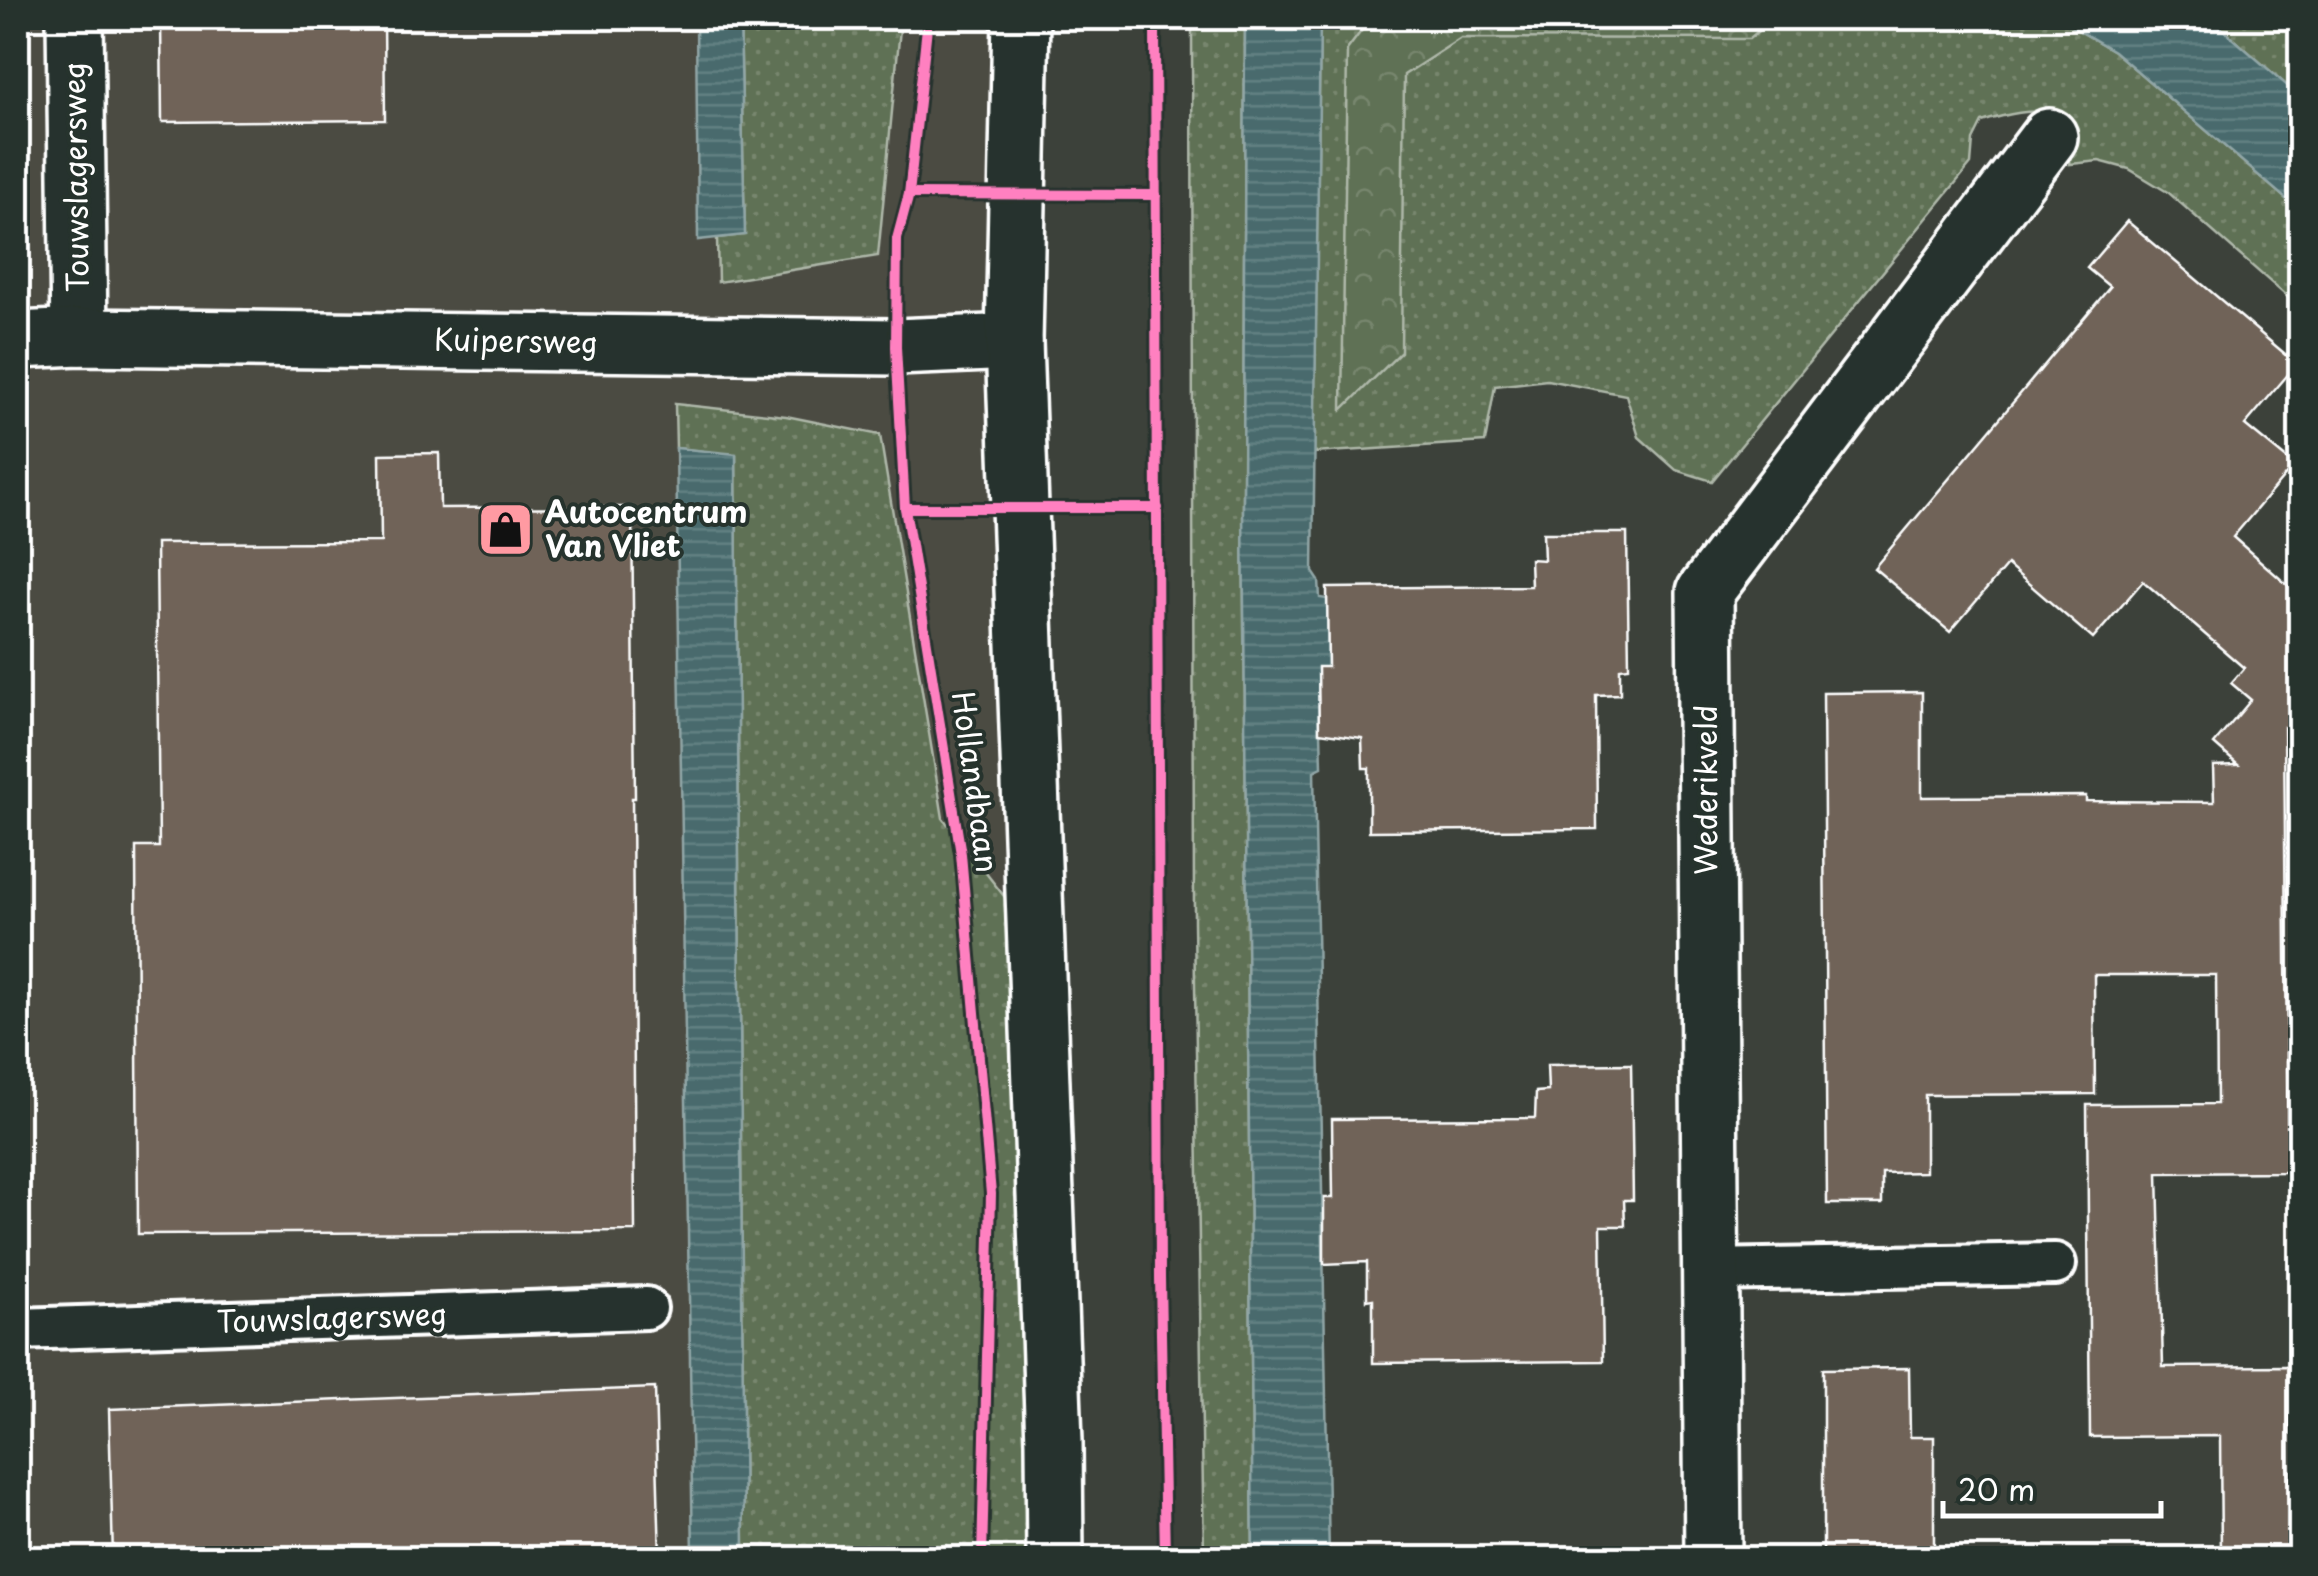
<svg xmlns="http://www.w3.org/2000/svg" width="2318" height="1576" font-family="'Playpen Sans',sans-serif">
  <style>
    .built { fill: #4b4b43 }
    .grass { fill: url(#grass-dots); stroke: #afb8aa; stroke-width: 2.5 }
    .forest { fill: url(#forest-crowns); stroke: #afb8aa; stroke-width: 2.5 }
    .water { fill: url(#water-rules); stroke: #91a6a7; stroke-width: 2.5 }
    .building { fill: #6f6359; stroke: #fff; stroke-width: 2.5 }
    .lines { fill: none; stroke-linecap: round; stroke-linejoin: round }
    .service-casing { stroke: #fff; stroke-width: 48 }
    .minor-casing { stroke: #fff; stroke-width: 62 }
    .tertiary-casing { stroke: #fff; stroke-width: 62 }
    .service { stroke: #26332d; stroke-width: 40 }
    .minor { stroke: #26332d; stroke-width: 55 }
    .tertiary { stroke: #26332d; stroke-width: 55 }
    .cycleway-casing { stroke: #26332d; stroke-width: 16 }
    .cycleway { stroke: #ff80c0; stroke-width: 10 }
    .labels { text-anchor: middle; stroke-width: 8; stroke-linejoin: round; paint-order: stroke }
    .street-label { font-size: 30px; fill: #fff; stroke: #26332d }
    .poi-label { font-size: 30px; font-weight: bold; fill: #fff; stroke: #26332d; text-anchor: start }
  </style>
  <defs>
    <pattern id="grass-dots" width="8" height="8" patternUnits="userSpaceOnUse" patternTransform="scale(2.5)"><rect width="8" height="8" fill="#5f7154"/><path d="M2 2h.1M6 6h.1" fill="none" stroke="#77866e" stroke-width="1.8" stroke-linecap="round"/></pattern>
    <pattern id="forest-crowns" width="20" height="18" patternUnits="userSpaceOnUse" patternTransform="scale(2.5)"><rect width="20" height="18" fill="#5f7154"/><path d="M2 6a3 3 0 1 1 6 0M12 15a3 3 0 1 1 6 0" fill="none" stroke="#77866e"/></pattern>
    <pattern id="water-rules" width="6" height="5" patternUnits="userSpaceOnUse" patternTransform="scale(2.5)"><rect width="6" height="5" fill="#486b6d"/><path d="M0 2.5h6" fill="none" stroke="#638183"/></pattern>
  </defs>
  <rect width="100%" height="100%" fill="#3c413a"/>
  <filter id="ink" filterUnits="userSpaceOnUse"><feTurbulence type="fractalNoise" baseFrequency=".01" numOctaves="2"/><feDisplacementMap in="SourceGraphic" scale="20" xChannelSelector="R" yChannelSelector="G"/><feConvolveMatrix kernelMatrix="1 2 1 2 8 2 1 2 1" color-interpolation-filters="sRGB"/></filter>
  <g filter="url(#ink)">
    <path class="built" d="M 18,18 L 1030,18 L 1032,1558 L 18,1558 Z"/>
    <g class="grass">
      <path d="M 740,18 L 901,18 L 878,256 L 718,282 L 717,238 L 745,235 Z"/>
      <path d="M 1192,18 L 1245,18 L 1243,507 L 1253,1558 L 1204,1558 L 1194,922 Z"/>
      <path d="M 1320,18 L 2057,18 L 2114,51 L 2300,211 L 2300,308 L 2169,193 L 2129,169 L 2099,161 L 2070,164 L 2071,152 L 2058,114 C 2032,108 2006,114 1982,122 L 1973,140 L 1971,164 L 1712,481 L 1676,470 L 1639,437 L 1626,395 L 1547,380 L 1495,386 L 1485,442 L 1314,453 Z"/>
      <path d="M 2210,18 L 2300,18 L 2300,97 Z"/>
      <path d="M 675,404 L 786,416 L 880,435 L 943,818 L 1007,900 L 1030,1558 L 744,1558 L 736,455 L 676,448 Z"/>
    </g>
    <path class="forest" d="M 1371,18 L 1773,18 L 1749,39 L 1461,38 L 1404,75 L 1401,352 L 1342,410 L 1347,50 Z"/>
    <g class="water">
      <path d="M 696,18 L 740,18 L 745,235 L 698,240 Z"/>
      <path d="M 1245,18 L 1320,18 L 1313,572 L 1319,581 L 1320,598 L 1327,599 L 1328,667 L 1318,668 L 1319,731 L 1321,732 L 1322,767 L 1314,771 L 1329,1558 L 1253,1558 L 1243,507 Z"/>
      <path d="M 2057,18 L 2210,18 L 2300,97 L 2300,211 L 2114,51 Z"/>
      <path d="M 676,448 L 736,454 L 744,1558 L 693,1558 Z"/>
    </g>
    <g class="building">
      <path d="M 161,18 L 384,18 L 385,120 L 162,122 Z"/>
      <path d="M 2127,221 L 2297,364 L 2245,425 L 2294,465 L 2233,537 L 2300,596 L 2300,742 L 2284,728 L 2288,1172 L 2158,1173 L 2163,1367 L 2289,1366 L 2290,1558 L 2221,1558 L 2220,1436 L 2090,1437 L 2087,1105 L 2217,1104 L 2216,975 L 2094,975 L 2095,1094 L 1925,1095 L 1925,1172 L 1882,1173 L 1882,1204 L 1827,1204 L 1823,693 L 1922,692 L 1922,797 L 2086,796 L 2086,801 L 2214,802 L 2213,766 L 2238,765 L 2214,744 L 2251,700 L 2231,683 L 2244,668 L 2143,581 L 2093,639 L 2007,565 L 1950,632 L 1874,568 L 2110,287 L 2087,268 Z"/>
      <path d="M 439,453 L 440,508 L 632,507 L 635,798 L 632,798 L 635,1231 L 138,1234 L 136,847 L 159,847 L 156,543 L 381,542 L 380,454 Z"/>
      <path d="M 1543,533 L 1627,533 L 1629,667 L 1620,668 L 1620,694 L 1596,695 L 1597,829 L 1369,831 L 1369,768 L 1363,768 L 1362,738 L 1319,732 L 1318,667 L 1328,667 L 1327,588 L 1531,586 L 1530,559 L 1544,560 Z"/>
      <path d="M 1631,1064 L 1633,1200 L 1624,1200 L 1625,1226 L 1601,1226 L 1603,1361 L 1373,1363 L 1373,1299 L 1367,1300 L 1367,1262 L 1324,1264 L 1324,1198 L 1333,1198 L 1332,1119 L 1535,1118 L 1536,1092 L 1548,1091 L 1547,1065 Z"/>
      <path d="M 1909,1368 L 1910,1437 L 1934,1437 L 1934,1558 L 1823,1558 L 1823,1369 Z"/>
      <path d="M 655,1388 L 660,1558 L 113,1558 L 109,1409 Z"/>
    </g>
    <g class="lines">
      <defs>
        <g id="service">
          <path d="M 1710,1270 L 2055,1264"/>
          <path d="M 18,1329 L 646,1308"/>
        </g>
        <g id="minor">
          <path d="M 75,18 L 79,337"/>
          <path d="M 18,340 L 79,337 L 896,347 L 1014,342"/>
          <path d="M 1713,1558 L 1705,592 L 2049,137"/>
        </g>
        <path id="tertiary" d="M 1021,18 L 1014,342 L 1054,1442 L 1055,1558"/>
      </defs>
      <use href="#service" class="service-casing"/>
      <use href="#minor" class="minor-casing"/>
      <use href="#tertiary" class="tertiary-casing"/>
      <use href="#service" class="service"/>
      <use href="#minor" class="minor"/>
      <use href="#tertiary" class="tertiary"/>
      <defs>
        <g id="cycleway">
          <path d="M 928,18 L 909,194 L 897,239 L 896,347 L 905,508 L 961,854 L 991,1194 L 982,1558"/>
          <path d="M 1155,18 L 1160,1278 L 1165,1558"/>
          <path d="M 909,194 L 1156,195"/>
          <path d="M 905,508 L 1158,508"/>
        </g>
      </defs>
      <use href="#cycleway" class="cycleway-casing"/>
      <use href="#cycleway" class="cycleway"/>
    </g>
  </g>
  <defs>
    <symbol id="shop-square" viewBox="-11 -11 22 22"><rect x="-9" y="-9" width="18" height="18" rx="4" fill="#ff9aa2" stroke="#26332d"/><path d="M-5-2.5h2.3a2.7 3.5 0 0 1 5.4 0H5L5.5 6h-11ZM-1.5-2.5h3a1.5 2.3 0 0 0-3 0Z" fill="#111"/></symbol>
  </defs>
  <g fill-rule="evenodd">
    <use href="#shop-square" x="474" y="498" width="63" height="63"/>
  </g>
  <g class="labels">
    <g class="street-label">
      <text transform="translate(77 177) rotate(-91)" y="10">Touwslagersweg</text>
      <text transform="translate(516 342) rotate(1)" y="10">Kuipersweg</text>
      <text transform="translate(974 782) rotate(82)" y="10">Hollandbaan</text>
      <text transform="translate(1707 790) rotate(-90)" y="10">Wederikveld</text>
      <text transform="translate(332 1319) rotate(-2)" y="10">Touwslagersweg</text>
    </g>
    <g class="poi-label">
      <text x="545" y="523">Autocentrum<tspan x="545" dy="34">Van Vliet</tspan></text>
    </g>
  </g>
  <rect width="2318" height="1576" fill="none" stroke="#26332d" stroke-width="60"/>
  <rect x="30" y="30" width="2258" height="1516" fill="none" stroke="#fff" stroke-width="4" filter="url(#ink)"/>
  <path d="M1943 1501v15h218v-15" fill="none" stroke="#ffffff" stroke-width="5"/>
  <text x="1958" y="1501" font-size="30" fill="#ffffff" stroke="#26332d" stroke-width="8" paint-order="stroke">20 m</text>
</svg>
